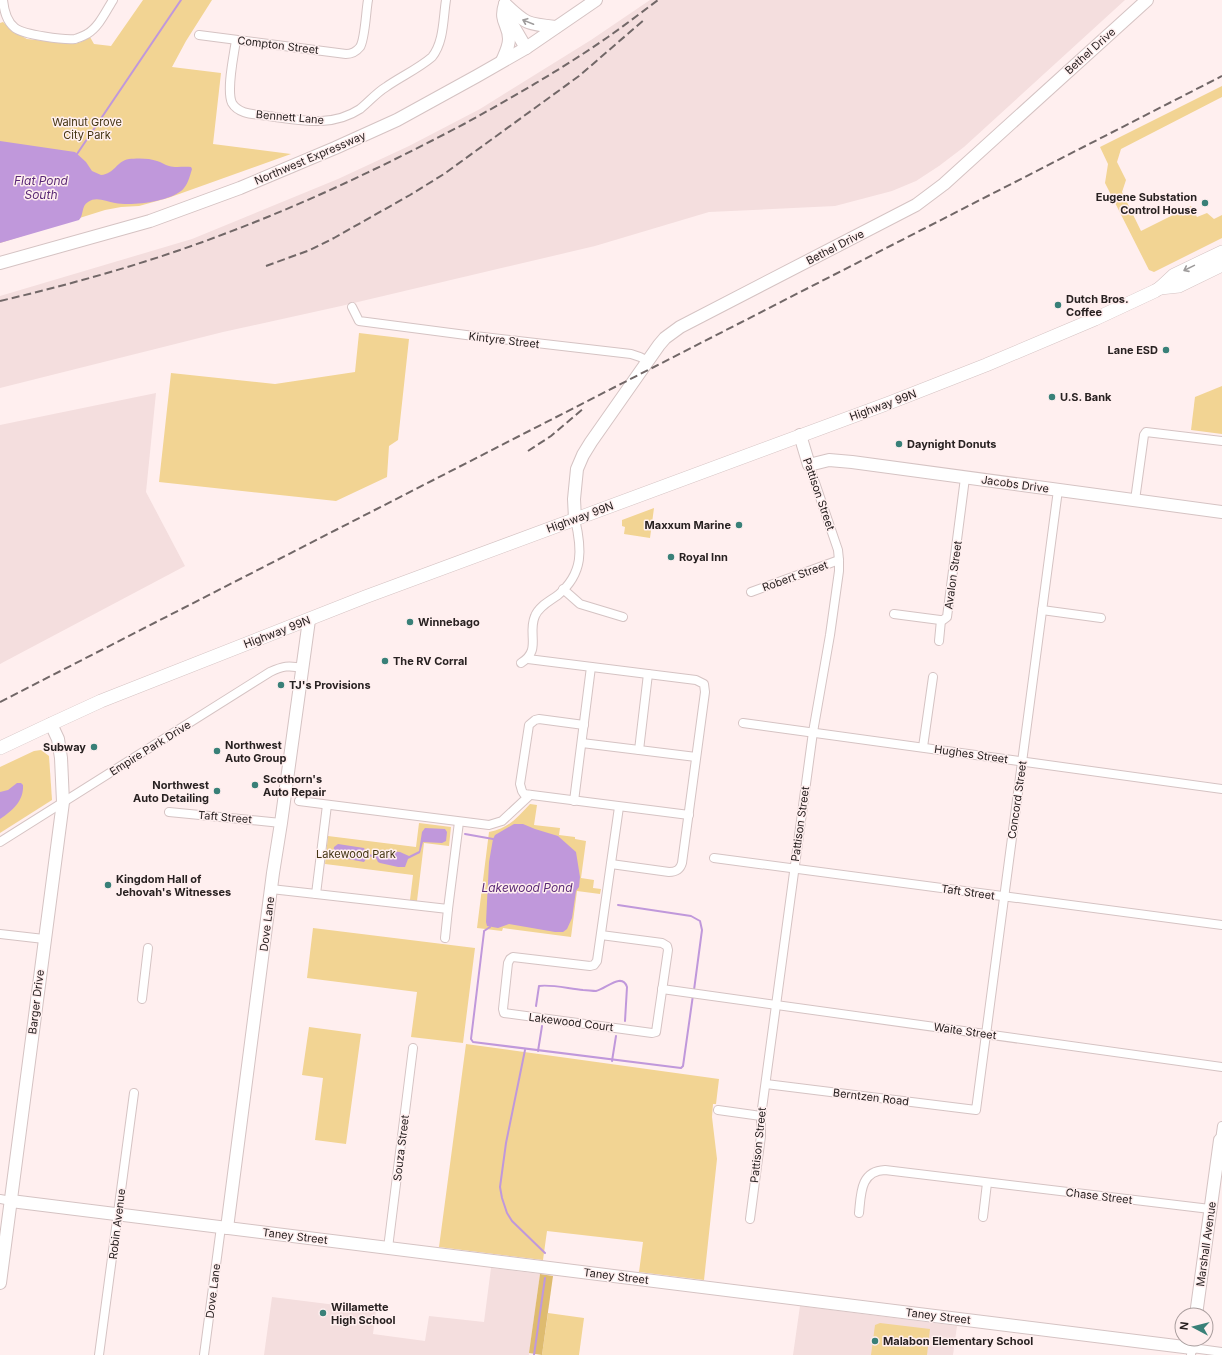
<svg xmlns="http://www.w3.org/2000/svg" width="1222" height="1355" font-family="Inter,sans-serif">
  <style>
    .built { fill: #f4dede }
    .green { fill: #f2d493 }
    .forest { fill: #debb6f }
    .water { fill: #c098db }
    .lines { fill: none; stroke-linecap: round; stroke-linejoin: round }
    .stream { stroke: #c098db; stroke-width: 2 }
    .street-casing { stroke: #d5c3c3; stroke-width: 10 }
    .secondary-casing { stroke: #d5c3c3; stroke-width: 14 }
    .primary-casing { stroke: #d5c3c3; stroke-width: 14 }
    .street { stroke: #fff; stroke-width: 8 }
    .secondary { stroke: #fff; stroke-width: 12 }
    .primary { stroke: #fff; stroke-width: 13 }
    .rail { stroke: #716767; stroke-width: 2; stroke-dasharray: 8 4; stroke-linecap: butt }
    .oneway { stroke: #9e9b9b }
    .poi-dot { fill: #398078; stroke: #ffefef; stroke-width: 1.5 }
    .labels { text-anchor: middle; stroke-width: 3; stroke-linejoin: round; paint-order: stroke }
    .street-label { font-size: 11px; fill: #282121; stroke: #ffefef }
    .park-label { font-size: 11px; fill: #433412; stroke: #ffefef }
    .poi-label { font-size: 11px; font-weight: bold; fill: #282121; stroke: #ffefef; text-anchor: start }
    .water-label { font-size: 12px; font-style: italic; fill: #5a2876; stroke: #ffefef }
  </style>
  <rect width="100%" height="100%" fill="#ffefef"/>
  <g class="built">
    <path d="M 650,0 L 1125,0 L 964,147 L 939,166 L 916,181 L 892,191 L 835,206 L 709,212 L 595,246 L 341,306 L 223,332 L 0,388 L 0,296 L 192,239 L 338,179 L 409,146 L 480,109 L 591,40 Z"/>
    <path d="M 156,393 L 146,492 L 185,566 L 0,664 L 0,425 Z"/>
    <path d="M 491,1268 L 540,1274 L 529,1355 L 264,1355 L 272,1297 L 376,1310 L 373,1334 L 425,1341 L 429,1316 L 484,1322 Z"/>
    <path d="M 800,1306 L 957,1326 L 953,1355 L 793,1355 Z"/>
  </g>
  <g class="green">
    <path d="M 143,0 L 212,0 L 186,41 L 172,67 L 221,73 L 213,144 L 291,154 L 168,198 L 139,206 L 121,207 L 105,210 L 0,243 L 0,23 L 3,22 L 14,32 L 27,39 L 74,44 L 81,42 L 90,37 L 94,44 L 111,46 Z"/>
    <path d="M 1222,86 L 1222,97 L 1121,149 L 1117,162 L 1126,180 L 1122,192 L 1141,231 L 1191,206 L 1197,217 L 1207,213 L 1214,219 L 1222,215 L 1222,238 L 1154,272 L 1149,270 L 1105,183 L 1108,164 L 1100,147 Z"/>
    <path d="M 359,333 L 409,339 L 398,440 L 389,446 L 387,477 L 336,501 L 159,482 L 171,373 L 275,384 L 355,372 Z"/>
    <path d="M 1222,386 L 1222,434 L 1191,430 L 1195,397 Z"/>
    <path d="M 654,508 L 650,538 L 624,534 L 625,527 L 622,526 L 622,520 Z"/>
    <path d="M 41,750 L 49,756 L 52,800 L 0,833 L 0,767 L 34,751 Z"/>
    <path d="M 530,804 L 537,805 L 534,825 L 560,828 L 559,835 L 575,837 L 575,839 L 586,841 L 581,878 L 594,880 L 593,888 L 601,889 L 600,894 L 577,891 L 571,937 L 503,928 L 502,931 L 477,928 L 489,832 C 509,828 517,818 530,804 Z"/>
    <path d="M 419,823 L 451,827 L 449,846 L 424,843 L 417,901 L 410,900 L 413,875 L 325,864 L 328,836 L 416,847 Z"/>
    <path d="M 313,928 L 475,948 L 463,1043 L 411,1037 L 417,992 L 307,978 Z"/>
    <path d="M 309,1027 L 361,1034 L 346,1144 L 315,1140 L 323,1078 L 302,1075 Z"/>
    <path d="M 466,1044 L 719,1079 L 716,1104 L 713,1104 L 712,1117 L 717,1159 L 704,1280 L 639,1272 L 643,1242 L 547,1231 L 543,1260 L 439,1247 Z"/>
    <path d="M 548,1313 L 584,1318 L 579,1355 L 542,1355 Z"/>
    <path d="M 880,1323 L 930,1329 L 927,1355 L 871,1355 L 875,1325 Z"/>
  </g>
  <path class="forest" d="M 540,1274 L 553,1276 L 542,1355 L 529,1353 Z"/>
  <g class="water">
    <path d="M 0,141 L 75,152 L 86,162 L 92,171 L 101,175 C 115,174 116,161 129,159 C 137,158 150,158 157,161 C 161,162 165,165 169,166 C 176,168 184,166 191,167 L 192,169 C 190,176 187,187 181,191 C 167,202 132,206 115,203 C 106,202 97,196 88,202 C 81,206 84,215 79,220 L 0,243 Z"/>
    <path d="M 17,783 L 21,783 L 23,785 C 24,801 12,811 0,819 L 0,792 L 8,790 Z"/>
    <path d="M 514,824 L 523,824 L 535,829 L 558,836 L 576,852 L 580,877 L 579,887 L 576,891 L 572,918 L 567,929 L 563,932 L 555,932 L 509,924 L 498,928 L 487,926 L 486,922 L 489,862 L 493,839 L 495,835 Z"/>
    <path d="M 425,828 L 445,829 L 447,832 L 446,841 L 442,843 L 423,842 L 420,853 L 408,859 L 405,867 L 398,867 L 380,863 L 378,862 L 376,858 L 368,856 L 364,862 L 337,857 L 333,855 L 334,847 L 338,844 L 364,848 L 367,854 L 375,855 L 380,850 L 400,852 L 409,856 L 419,851 L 422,832 Z"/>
  </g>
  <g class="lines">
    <g class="stream">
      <path d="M 77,154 L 181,0"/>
      <path d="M 465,834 L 493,839"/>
      <path d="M 618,905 L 691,916 L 700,921 L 702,930 L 694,990"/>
      <path d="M 490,927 L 484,931 L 484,932 L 471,1039 L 473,1042 L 681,1068 L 683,1066 L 693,995"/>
      <path d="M 536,1006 L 539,986 C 551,984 570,989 583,990 C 587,990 592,991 596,991 C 606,989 622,972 627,987 L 625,1021"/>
      <path d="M 525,1050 L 506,1143 L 500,1187 L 502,1198 L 507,1213 L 512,1221 L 545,1253"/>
      <path d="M 538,1051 L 542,1026"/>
      <path d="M 612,1061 L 616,1036"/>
      <path d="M 534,1355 L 545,1278"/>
    </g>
    <defs>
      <g id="street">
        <path d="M 3,0 C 4,10 6,21 15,28 C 24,35 64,40 75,39 C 79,38 83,36 87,34 C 99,27 106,11 113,0"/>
        <path d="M 199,35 L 346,54 C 351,54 356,52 360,47 C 365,40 366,10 368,0"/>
        <path d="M 236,40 C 234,55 226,90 232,103 C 239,115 256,114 268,116 C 300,120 331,128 360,109 C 369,102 376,93 386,87 C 400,77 418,69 432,57 C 444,42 443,19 446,0"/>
        <path d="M 352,307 L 359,321 L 466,335 L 631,354 L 640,357 L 648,361"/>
        <path d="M 1135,500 L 1144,435 L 1146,432 L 1222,441"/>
        <path d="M 563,589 L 580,604 L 623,617"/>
        <path d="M 751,592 L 839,560"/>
        <path d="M 1042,610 L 1101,618"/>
        <path d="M 894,614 L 940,620 L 943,620 L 947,617 L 965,478"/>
        <path d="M 939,641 L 941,620"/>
        <path d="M 528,659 L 696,680 L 704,684 L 705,692 L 682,863 C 680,870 676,872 669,872 L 611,864"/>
        <path d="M 521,663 C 542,650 527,634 535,616 C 539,606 550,601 558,595 C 584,573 582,549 575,519"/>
        <path d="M 743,723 L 1222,789"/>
        <path d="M 584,725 L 539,719 L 535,720 L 529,725 L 520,784 L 522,791 L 524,794 L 689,815"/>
        <path d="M 582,743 L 696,757"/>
        <path d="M 923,747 L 933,677"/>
        <path d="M 639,750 L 648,674"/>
        <path d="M 299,801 L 489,825 L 502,821 L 530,795"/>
        <path d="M 574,801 L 591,667"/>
        <path d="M 327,805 L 316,894 L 448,909 L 459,822"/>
        <path d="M 169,812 L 281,823"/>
        <path d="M 0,842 L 270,672 C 283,666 288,665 303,668"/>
        <path d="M 714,858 L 1222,925"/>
        <path d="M 271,889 L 316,894"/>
        <path d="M 0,934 L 44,939"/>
        <path d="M 601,935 L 662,943 L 667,946 L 668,950 L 656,1032 L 652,1033 L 504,1013 L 503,1009 L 508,963 L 510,959 L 513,957 L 590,966 L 594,965 L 597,961 L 619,807"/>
        <path d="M 445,938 L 448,909"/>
        <path d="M 662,989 L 1222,1067"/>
        <path d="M 142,999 L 148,948"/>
        <path d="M 766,1084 L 976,1110 L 1058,490"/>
        <path d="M 718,1110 L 761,1116"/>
        <path d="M 1220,1140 L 1222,1126"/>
        <path d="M 0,1199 L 11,1201"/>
        <path d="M 859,1213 C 861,1194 860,1171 885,1170 L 1210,1209"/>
        <path d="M 983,1217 L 987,1183"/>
        <path d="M 750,1219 L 761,1136 L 761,1116 L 813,732 L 830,635 L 839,571 L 839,560 L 838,550 L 809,465"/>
        <path d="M 388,1248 L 413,1048"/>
        <path d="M 99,1355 L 134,1093"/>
        <path d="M 204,1355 L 221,1227"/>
        <path d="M 1191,1355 L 1192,1348 L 1222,1352"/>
      </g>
      <g id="secondary">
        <path d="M 505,4 C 526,24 527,24 556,27"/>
        <path d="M 508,17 L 526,48"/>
        <path d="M 502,61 C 505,54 509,47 509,39 C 509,24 499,22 505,4"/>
        <path d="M 0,263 L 150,221 L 240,188 L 335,148 L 397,120 L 477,76 L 526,48 L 596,0"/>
        <path d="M 800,435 L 809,465 L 829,460 L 852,462 L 1222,512"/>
        <path d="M 575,519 L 574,499 L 577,469 L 583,455 L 591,442 L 659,345 L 665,338 L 680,327 L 916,205 L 944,184 L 1147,0"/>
        <path d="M 11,1201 L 1192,1348 L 1193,1339"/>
        <path d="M 227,1228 L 273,873 L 281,823 L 309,620"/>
        <path d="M 0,1283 L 63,802 L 61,758 L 58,739 L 51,724"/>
        <path d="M 1196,1315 L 1220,1140 L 1222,1141"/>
      </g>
      <g id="primary">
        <path d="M 1160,288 L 1179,286 L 1222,265"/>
        <path d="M 0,748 L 51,724 L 101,701 L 365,597 L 889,403 L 986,365 L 1095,319 L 1155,291 L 1160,288 L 1174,275 L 1222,252"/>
      </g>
    </defs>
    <use href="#street" class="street-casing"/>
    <use href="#secondary" class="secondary-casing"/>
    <use href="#primary" class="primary-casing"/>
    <use href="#street" class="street"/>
    <use href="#secondary" class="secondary"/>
    <use href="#primary" class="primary"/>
    <g class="rail">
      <path d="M 266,266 L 310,250 L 334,238 L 410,195 L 444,174 L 579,76 L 645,19"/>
      <path d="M 0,301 C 76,283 151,262 224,234 C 307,203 386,165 464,124 C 513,97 562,69 608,37 C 625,25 642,12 658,0"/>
      <path d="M 528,451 L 551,436 L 584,408"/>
      <path d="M 0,702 L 1222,76"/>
    </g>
  </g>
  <defs><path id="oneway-shaft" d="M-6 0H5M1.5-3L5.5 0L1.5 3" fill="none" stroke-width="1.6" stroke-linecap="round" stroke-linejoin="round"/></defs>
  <g class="oneway">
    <use href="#oneway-shaft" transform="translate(528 22) rotate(-158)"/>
    <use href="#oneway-shaft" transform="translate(1189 268) rotate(154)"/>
  </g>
  <g class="poi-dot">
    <circle cx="1205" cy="203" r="4"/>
    <circle cx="1058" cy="305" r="4"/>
    <circle cx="1166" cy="350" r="4"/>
    <circle cx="1052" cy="397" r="4"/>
    <circle cx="899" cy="444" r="4"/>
    <circle cx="739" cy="525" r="4"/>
    <circle cx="671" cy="557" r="4"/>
    <circle cx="410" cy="622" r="4"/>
    <circle cx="385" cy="661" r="4"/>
    <circle cx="281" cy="685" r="4"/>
    <circle cx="94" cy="747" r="4"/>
    <circle cx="217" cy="751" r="4"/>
    <circle cx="255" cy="785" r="4"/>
    <circle cx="217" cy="791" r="4"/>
    <circle cx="108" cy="885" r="4"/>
    <circle cx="323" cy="1313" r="4"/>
    <circle cx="875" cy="1341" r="4"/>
  </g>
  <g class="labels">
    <g class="street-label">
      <text transform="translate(278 45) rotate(7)" y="4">Compton Street</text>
      <text transform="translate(1090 51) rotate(-42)" y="4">Bethel Drive</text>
      <text transform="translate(290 117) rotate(5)" y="4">Bennett Lane</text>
      <text transform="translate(310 158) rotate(-23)" y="4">Northwest Expressway</text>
      <text transform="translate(835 247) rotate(-27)" y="4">Bethel Drive</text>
      <text transform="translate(504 340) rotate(7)" y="4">Kintyre Street</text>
      <text transform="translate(883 405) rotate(-20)" y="4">Highway 99N</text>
      <text transform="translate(1015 484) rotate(8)" y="4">Jacobs Drive</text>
      <text transform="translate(819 494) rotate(71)" y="4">Pattison Street</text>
      <text transform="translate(580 517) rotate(-20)" y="4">Highway 99N</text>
      <text transform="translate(953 575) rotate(-82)" y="4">Avalon Street</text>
      <text transform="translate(795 576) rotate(-20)" y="4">Robert Street</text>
      <text transform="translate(277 632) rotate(-21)" y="4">Highway 99N</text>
      <text transform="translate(150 748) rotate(-32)" y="4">Empire Park Drive</text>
      <text transform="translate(971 754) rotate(8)" y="4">Hughes Street</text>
      <text transform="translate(1017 800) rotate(-82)" y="4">Concord Street</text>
      <text transform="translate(225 817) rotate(5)" y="4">Taft Street</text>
      <text transform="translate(800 824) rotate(-82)" y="4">Pattison Street</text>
      <text transform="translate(968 892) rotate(8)" y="4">Taft Street</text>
      <text transform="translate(267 924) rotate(-83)" y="4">Dove Lane</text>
      <text transform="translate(36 1002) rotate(-83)" y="4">Barger Drive</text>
      <text transform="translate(571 1022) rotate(7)" y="4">Lakewood Court</text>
      <text transform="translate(965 1031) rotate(8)" y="4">Waite Street</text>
      <text transform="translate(871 1097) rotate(7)" y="4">Berntzen Road</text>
      <text transform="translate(758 1145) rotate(-84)" y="4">Pattison Street</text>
      <text transform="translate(401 1148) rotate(-83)" y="4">Souza Street</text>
      <text transform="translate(1099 1196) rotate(7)" y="4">Chase Street</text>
      <text transform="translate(117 1224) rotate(-83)" y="4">Robin Avenue</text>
      <text transform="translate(295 1236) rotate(7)" y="4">Taney Street</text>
      <text transform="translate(1206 1244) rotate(-82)" y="4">Marshall Avenue</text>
      <text transform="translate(616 1276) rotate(7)" y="4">Taney Street</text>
      <text transform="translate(213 1291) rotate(-83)" y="4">Dove Lane</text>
      <text transform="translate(938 1316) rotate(7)" y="4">Taney Street</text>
    </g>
    <g class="park-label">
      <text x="87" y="126">Walnut Grove<tspan x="87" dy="13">City Park</tspan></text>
      <text x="356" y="858">Lakewood Park</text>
    </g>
    <g class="poi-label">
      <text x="1197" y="201" text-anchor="end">Eugene Substation<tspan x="1197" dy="13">Control House</tspan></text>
      <text x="1066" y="303">Dutch Bros.<tspan x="1066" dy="13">Coffee</tspan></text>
      <text x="1158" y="354" text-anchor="end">Lane ESD</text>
      <text x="1060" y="401">U.S. Bank</text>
      <text x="907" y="448">Daynight Donuts</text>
      <text x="731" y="529" text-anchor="end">Maxxum Marine</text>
      <text x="679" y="561">Royal Inn</text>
      <text x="418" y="626">Winnebago</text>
      <text x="393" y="665">The RV Corral</text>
      <text x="289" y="689">TJ's Provisions</text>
      <text x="225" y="749">Northwest<tspan x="225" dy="13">Auto Group</tspan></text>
      <text x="86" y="751" text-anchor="end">Subway</text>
      <text x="263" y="783">Scothorn's<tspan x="263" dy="13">Auto Repair</tspan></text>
      <text x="209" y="789" text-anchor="end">Northwest<tspan x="209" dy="13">Auto Detailing</tspan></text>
      <text x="116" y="883">Kingdom Hall of<tspan x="116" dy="13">Jehovah's Witnesses</tspan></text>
      <text x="331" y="1311">Willamette<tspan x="331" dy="13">High School</tspan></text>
      <text x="883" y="1345">Malabon Elementary School</text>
    </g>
    <g class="water-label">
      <text x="41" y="185">Flat Pond<tspan x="41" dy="14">South</tspan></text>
      <text x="527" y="892">Lakewood Pond</text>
    </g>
  </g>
  <g transform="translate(1194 1327) rotate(277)"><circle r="19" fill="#ffefef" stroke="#a99d9d"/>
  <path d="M0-3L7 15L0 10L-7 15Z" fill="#398078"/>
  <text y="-6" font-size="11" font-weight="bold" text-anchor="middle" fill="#282121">N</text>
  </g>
</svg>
